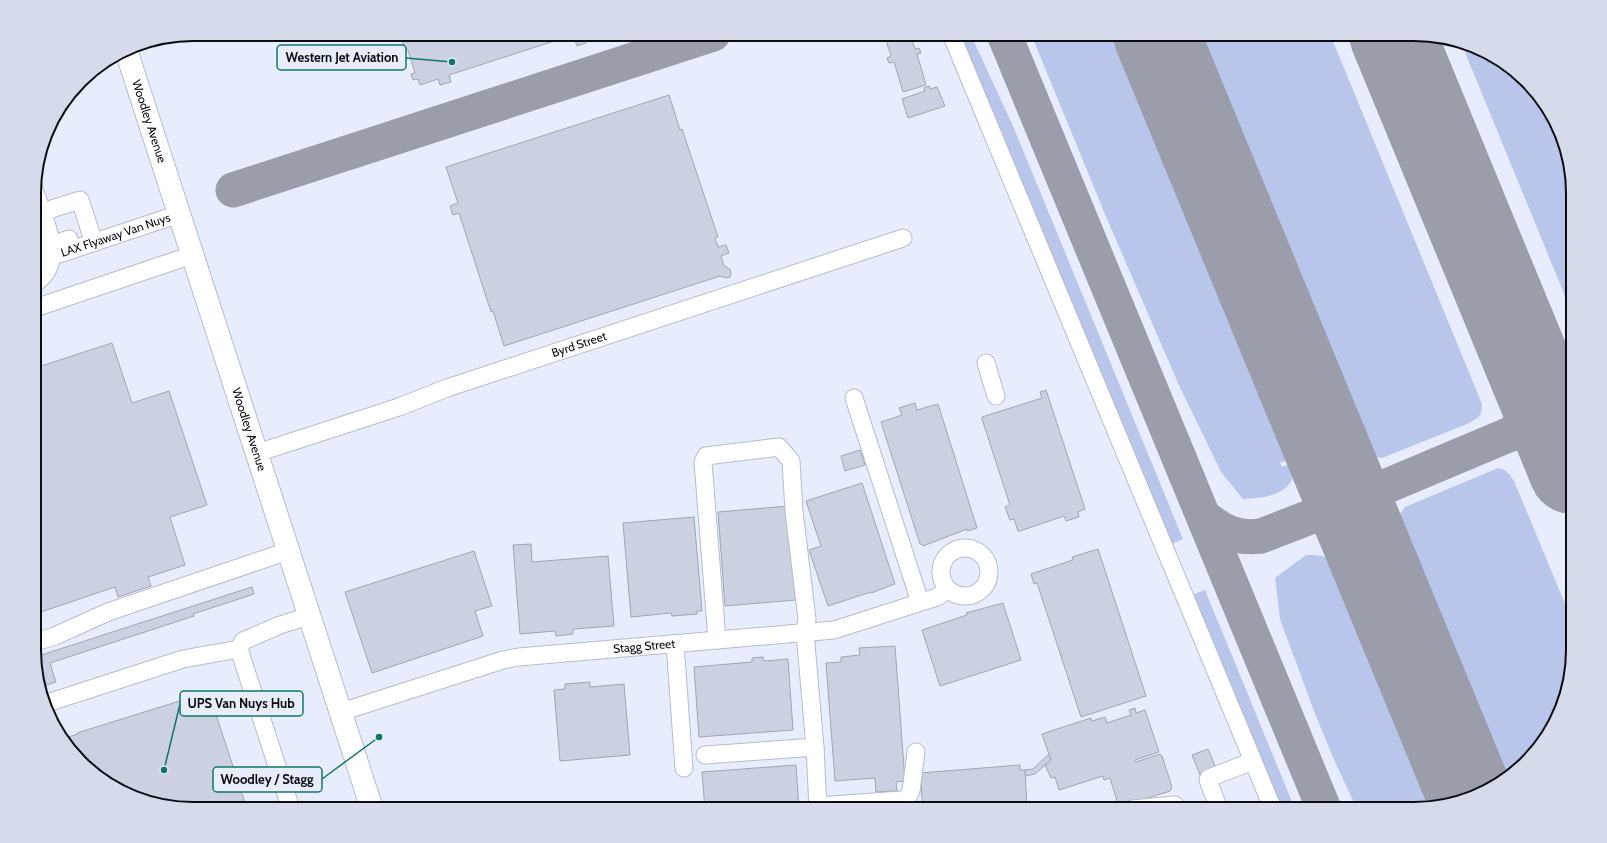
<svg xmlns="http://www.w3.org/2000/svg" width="1607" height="843" font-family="Cabin,sans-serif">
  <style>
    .green { fill: #b9c6eb }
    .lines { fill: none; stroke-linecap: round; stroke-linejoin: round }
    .taxiway { stroke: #9a9eaa; stroke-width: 35 }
    .runway { stroke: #9a9eaa; stroke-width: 86 }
    .building { fill: #ccd1e1; stroke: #a0a5b4 }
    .minor-casing { stroke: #b6bccb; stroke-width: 19 }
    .major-casing { stroke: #b6bccb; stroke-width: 24 }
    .minor { stroke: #fff; stroke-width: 17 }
    .major { stroke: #fff; stroke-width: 22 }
    .labels { text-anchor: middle; stroke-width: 3.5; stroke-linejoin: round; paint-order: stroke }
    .street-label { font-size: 12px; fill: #0b0d12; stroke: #e8edfd }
    .rim { fill: none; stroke: #0b0d12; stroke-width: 2 }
    .leader { fill: none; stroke: #0f766e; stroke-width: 1.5 }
    .callout-dot { fill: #0f766e; stroke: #e8edfd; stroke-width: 1.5 }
    .callout { fill: #e8edfd; stroke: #0f766e; stroke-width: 1.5 }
    .callout-label { font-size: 13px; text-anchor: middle; font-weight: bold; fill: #0b0d12 }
  </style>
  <rect width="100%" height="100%" fill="#e8edfd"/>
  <g class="green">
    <path d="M 960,34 L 971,35 L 1013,126 L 1183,539 L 1172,544 Z"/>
    <path d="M 1031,34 L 1123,34 L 1299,455 L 1280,463 L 1282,467 L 1296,462 C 1295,494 1270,498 1243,499 L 1221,472 L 1178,383 L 1107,219 Z"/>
    <path d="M 1187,34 L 1330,34 L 1482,404 C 1482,418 1477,418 1467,424 L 1382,458 C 1369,457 1363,449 1355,439 Z"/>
    <path d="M 1462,45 L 1484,51 L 1519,74 L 1546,105 L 1572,173 L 1572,313 Z"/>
    <path d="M 1498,468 C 1506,469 1510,475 1514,481 L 1573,623 L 1573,650 L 1556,720 L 1533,755 L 1498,784 L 1395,533 L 1397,532 L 1397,518 L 1405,507 Z"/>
    <path d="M 1306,555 C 1321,555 1332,556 1341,569 L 1345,568 L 1443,805 L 1424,809 L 1357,809 L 1335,762 L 1314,711 L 1280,619 L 1275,578 Z"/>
    <path d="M 1205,590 L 1295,809 L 1282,809 L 1192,595 Z"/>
  </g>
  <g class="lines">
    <g class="taxiway">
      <path d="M 1004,34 C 1111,292 1216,551 1324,809"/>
      <path d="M 233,190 L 713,34"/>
      <path d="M 1510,434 C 1542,428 1554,439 1570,465"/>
      <path d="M 1511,434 C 1535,419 1539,403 1534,376"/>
      <path d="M 1335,469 C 1347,489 1355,495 1378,489"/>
      <path d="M 1323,512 C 1346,509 1351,518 1363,536"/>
      <path d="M 1204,517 C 1224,532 1236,539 1261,536 L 1349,502 L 1572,408"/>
    </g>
    <g class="runway">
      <path d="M 1156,34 L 1471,798"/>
      <path d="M 1392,34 L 1572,471"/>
    </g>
  </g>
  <g class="building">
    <path d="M 400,34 L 583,34 L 586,43 L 577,46 L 573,35 L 449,75 L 451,82 L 440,85 L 438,79 L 420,85 L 418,79 L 413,80 L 411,74 L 415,73 L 408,50 L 405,50 Z"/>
    <path d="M 884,34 L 910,34 L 915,49 L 919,48 L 921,53 L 917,54 L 926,85 L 903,92 L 894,62 L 889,63 L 887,58 L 891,56 Z"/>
    <path d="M 929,86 L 930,89 L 937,87 L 945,106 L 908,118 L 902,99 L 925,91 L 924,88 Z"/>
    <path d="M 669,95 L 680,130 L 682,129 L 718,237 L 715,238 L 718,247 L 726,245 L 729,253 L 721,256 L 724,266 L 730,269 L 731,274 L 730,277 L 726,278 L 720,276 L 504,346 L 493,311 L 491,312 L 459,213 L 453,215 L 450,206 L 458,203 L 446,167 Z"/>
    <path d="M 112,343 L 132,403 L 169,391 L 207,505 L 170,517 L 185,565 L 148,577 L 151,586 L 118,597 L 115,587 L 35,614 L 35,368 Z"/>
    <path d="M 1046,390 L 1085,509 L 1078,512 L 1079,517 L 1066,521 L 1064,516 L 1020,531 L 1018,531 L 1014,519 L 1010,520 L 1005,507 L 1010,505 L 982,419 L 982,417 L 1042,398 L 1040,392 Z"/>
    <path d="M 915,403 L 917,410 L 938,404 L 977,528 L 967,531 L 967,529 L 923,546 L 922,544 L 920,544 L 881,422 L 902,415 L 899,408 Z"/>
    <path d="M 860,450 L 865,465 L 845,471 L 841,456 Z"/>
    <path d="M 862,483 L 895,584 L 871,593 L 871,592 L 828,606 L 809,550 L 821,546 L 806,501 Z"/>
    <path d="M 789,506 L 796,600 L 725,606 L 718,512 Z"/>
    <path d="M 694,517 L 702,611 L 697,611 L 697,614 L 672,616 L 671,613 L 631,617 L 623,523 Z"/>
    <path d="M 531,544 L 532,562 L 608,556 L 614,626 L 573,629 L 573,634 L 556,636 L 555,631 L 520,634 L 513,545 Z"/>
    <path d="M 1098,549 L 1146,696 L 1081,717 L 1037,583 L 1034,584 L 1031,574 L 1073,560 L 1072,557 Z"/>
    <path d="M 474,551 L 492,606 L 475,611 L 483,636 L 372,673 L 345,592 Z"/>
    <path d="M 252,587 L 254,594 L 193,614 L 194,616 L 50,663 L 56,682 L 40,687 L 35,671 L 35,657 Z"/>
    <path d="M 1003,603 L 1021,660 L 940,686 L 922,630 L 967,615 L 966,613 Z"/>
    <path d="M 895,646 L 905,781 L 896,782 L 897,791 L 876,792 L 875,778 L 835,781 L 826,663 L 841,662 L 841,657 L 860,655 L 859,648 Z"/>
    <path d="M 763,657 L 764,661 L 788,659 L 793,730 L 699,737 L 694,667 L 752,662 L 752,658 Z"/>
    <path d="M 590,682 L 590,687 L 624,684 L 630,755 L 560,761 L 554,690 L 565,689 L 565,684 Z"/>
    <path d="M 209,693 L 247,809 L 193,809 L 123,792 L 67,747 L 62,739 L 78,734 L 77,733 L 186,699 L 186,701 Z"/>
    <path d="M 1135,708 L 1136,713 L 1145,710 L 1159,752 L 1135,760 L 1136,762 L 1160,754 L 1162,756 L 1172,787 L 1170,791 L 1123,806 L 1118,804 L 1110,778 L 1104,780 L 1103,776 L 1059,790 L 1055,777 L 1051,778 L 1045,765 L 1051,760 L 1042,734 L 1091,718 L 1092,721 L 1105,717 L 1107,723 L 1131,715 L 1129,710 Z"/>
    <path d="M 1208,749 L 1216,768 L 1200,775 L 1192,755 Z"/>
    <path d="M 1049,754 L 1051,760 L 1035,774 L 1025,776 L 1025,770 L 1033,769 Z"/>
    <path d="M 796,765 L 799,809 L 705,809 L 702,772 Z"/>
    <path d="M 1020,765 L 1020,770 L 1025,770 L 1027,809 L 923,809 L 920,773 Z"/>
  </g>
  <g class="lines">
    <defs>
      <g id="minor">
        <path d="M 951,34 L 1273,809"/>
        <path d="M 34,189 C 43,217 68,262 35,283"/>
        <path d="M 42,212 L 80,200 L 94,243"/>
        <path d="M 34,248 L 52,245 L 69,239"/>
        <path id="s1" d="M 35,262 L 179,214"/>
        <path d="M 35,308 L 192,255"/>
        <path d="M 986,363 L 996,396"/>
        <path d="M 854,398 L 920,602"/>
        <path id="s2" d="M 257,453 L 399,407 L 447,388 L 903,238"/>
        <circle cx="965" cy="572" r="24"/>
        <path d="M 35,642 L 55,636 L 108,612 L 288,551"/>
        <path d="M 675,644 L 684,768"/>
        <path d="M 44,704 L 183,659 L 239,649"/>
        <path id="s3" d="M 341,712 L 503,660 L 519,657 L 834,630 L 937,597 L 948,590"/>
        <path d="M 815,747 L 818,809"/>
        <path d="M 705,755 L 815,747 L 805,633 L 807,619 L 794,511 L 791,461 L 779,447 L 706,456 L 703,462 L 717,640"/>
        <path d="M 818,806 L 901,800 L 907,798 L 911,791 L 916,752"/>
        <path d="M 291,809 L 239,649 L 243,641 L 280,625 L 309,616"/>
        <path d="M 1132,809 L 1175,805"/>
        <path d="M 1219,809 L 1208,780 L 1209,778 L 1253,761"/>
      </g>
      <g id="major">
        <path id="s4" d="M 126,50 L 372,809"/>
      </g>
    </defs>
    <use href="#minor" class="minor-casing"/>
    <use href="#major" class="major-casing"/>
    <use href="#minor" class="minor"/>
    <use href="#major" class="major"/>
  </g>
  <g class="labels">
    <g class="street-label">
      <text dy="4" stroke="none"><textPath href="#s4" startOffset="75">Woodley Avenue</textPath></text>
      <text dy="4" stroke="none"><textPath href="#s1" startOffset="85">LAX Flyaway Van Nuys</textPath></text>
      <text dy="4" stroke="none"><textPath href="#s2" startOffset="340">Byrd Street</textPath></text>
      <text dy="4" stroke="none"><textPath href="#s4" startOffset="399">Woodley Avenue</textPath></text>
      <text dy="4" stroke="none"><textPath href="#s3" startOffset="312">Stagg Street</textPath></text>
    </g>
  </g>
  <path d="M0 0H1607V843H0ZM193 41H1414A152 152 0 0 1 1566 193V650A152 152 0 0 1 1414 802H193A152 152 0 0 1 41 650V193A152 152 0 0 1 193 41Z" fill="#d6dbea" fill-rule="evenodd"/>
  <path class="rim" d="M193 41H1414A152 152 0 0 1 1566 193V650A152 152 0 0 1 1414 802H193A152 152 0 0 1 41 650V193A152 152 0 0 1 193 41Z"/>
  <path class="leader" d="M452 62L406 58M164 770L180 704M379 737L322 779"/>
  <g class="callout-dot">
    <circle cx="452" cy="62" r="4"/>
    <circle cx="164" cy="770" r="4"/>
    <circle cx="379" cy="737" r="4"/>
  </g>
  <g class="callout">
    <rect x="277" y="45" width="129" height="25" rx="4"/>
    <rect x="180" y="691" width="123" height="25" rx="4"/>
    <rect x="213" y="767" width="109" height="25" rx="4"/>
  </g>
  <g class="callout-label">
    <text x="342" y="62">Western Jet Aviation</text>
    <text x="241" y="708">UPS Van Nuys Hub</text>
    <text x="267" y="784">Woodley / Stagg</text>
  </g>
</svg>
